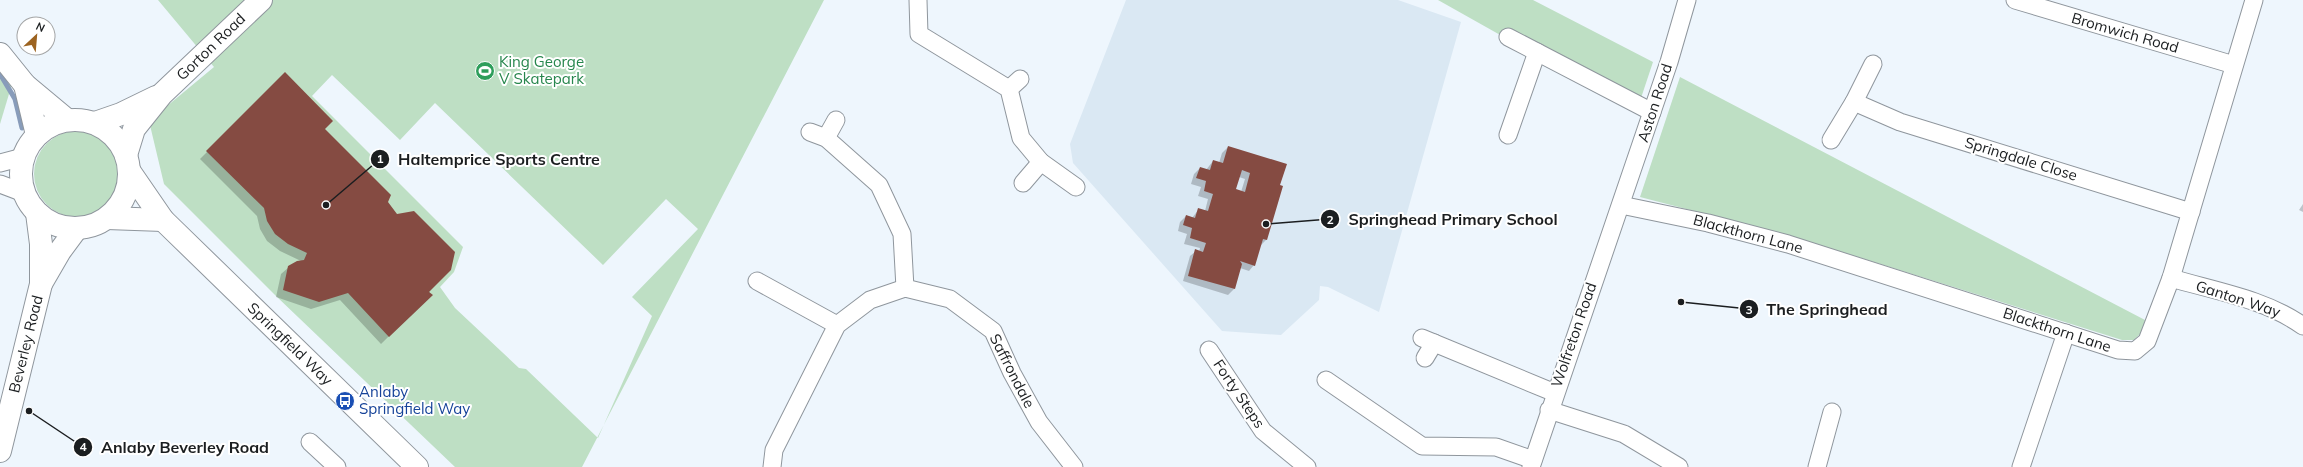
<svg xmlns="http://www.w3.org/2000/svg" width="2303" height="467" font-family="Mulish,sans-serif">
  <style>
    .built { fill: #dae8f3 }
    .green { fill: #bedfc4; fill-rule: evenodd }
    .shadow { fill: #0003; fill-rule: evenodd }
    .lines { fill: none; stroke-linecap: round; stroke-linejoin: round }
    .stream { stroke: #889cba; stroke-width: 5 }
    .building { fill: #854b42; fill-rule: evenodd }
    .street-casing { stroke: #8f969d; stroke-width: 19 }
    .secondary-casing { stroke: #8f969d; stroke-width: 24 }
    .street { stroke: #fff; stroke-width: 17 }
    .secondary { stroke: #fff; stroke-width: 22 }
    .labels { text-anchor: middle; stroke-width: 4; stroke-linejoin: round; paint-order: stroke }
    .street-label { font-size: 15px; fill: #1b1e20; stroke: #fff }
    .leisure-label { font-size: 15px; fill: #27864d; stroke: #fff; text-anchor: start }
    .transit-label { font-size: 15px; fill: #164399; stroke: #fff; text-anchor: start }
    .leader { fill: none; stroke: #1b1e20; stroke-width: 1.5 }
    .callout-dot { fill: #1b1e20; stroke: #fff; stroke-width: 1.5 }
    .mark-label { font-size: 12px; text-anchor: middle; font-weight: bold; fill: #fff }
    .callout-label { font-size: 16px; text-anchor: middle; font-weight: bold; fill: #1b1e20; stroke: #fff; stroke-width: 4; stroke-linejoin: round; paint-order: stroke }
  </style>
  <rect width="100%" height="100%" fill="#eef6fd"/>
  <path class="built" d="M 1126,0 L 1398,0 L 1461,22 L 1379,312 L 1328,287 L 1320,286 L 1319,300 L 1281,335 L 1222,331 L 1073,163 L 1070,144 Z"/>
  <g class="green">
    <path d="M 158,0 L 824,0 L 582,467 L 455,467 L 276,296 L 164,184 L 149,121 L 214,67 ZM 332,75 L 400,140 L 435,103 L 603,265 L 666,199 L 698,229 L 632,297 L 652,316 L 598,438 L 526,369 L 519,368 L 455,308 L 440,287 L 454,272 L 463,247 L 312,96 Z"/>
    <path d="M 1438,0 L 1533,0 L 1653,62 L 1641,98 L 1507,28 L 1502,36 Z"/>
    <path d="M 0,67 L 12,84 L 0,124 Z"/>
    <path d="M 1680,77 L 2145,320 L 2142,332 L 2134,340 L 2122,340 L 1791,236 L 1640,197 Z"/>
    <circle cx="77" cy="174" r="43"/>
  </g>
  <g class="shadow">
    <path d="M 285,74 L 324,129 L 387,202 L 431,295 L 381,344 L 340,300 L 311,309 L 276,297 L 281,274 L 289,267 L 301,261 L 280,251 L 267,241 L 260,229 L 257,216 L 200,159 Z"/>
    <path d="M 1228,147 L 1279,186 L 1266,240 L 1260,246 L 1254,265 L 1249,271 L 1240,268 L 1234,289 L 1228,295 L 1183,281 L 1190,256 L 1196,251 L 1199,252 L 1200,248 L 1184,244 L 1187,234 L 1178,231 L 1180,222 L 1186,216 L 1192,218 L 1199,209 L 1205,211 L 1208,199 L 1198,196 L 1201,187 L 1191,184 L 1194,174 L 1200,168 L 1206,170 L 1213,161 L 1219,163 L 1222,153 ZM 1239,177 L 1245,179 L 1241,192 L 1235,190 Z"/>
    <path d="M 2303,204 L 2303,212 L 2299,210 Z"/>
  </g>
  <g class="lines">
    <path class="stream" d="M 0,74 L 15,99 L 22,128"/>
  </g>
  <g class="building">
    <path d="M 285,72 L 333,121 L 325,129 L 391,195 L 388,202 L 397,214 L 414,211 L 455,252 L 451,270 L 429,292 L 433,295 L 389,337 L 348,293 L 319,302 L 283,290 L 288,266 L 297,261 L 304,260 L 307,253 L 288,244 L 275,234 L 267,221 L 264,208 L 206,151 Z"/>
    <path d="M 1228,146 L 1287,164 L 1280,185 L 1283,186 L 1267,240 L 1263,239 L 1255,266 L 1240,261 L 1242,264 L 1235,289 L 1188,276 L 1195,249 L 1203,252 L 1206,243 L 1190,238 L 1192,228 L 1183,225 L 1186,215 L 1195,218 L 1198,208 L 1208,211 L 1213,194 L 1204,191 L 1206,181 L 1196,178 L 1200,167 L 1210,170 L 1213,160 L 1223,163 ZM 1242,170 L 1250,173 L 1245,192 L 1236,189 Z"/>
  </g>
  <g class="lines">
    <defs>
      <g id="street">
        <path d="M 918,0 L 919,34 L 1009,89 L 1021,138 L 1041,162 L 1076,187"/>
        <path d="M 2015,0 L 2234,65"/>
        <path d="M 1508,37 L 1652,112"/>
        <path d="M 1009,89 L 1020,79"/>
        <path d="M 1854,102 L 1900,122 L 2191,212"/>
        <path d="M 810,132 L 826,138 L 879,185 L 902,234 L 905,288"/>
        <path d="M 1508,135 L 1537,52"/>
        <path d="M 826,138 L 836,120"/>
        <path d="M 1831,140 L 1854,102 L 1873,64"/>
        <path d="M 0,163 L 23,157"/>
        <path d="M 1023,183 L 1041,162"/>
        <path d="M 0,184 L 24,193"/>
        <path d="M 1621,205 L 1708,223 L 1788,244 L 2118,350 L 2135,351 L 2147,341 L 2171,278 L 2254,0"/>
        <path d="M 2171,278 C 2215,291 2265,299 2303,326"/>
        <path d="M 757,281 L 837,325"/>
        <path d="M 1422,338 L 1555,393"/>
        <path d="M 1209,350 L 1263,431 L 1307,467"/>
        <path d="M 1425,358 L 1434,343"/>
        <path d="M 1326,380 L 1422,446 L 1496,447 L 1533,460"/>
        <path d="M 1549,410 L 1624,434 L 1679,467"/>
        <path d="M 310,442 L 337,467"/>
        <path d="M 772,467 L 774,450 L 837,325 L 870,300 L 905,288 L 950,299 L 993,331 L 1012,373 L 1039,422 L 1074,467"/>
        <path d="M 1531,467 L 1669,62 L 1687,0"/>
        <path d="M 1817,467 L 1832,412"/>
        <path d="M 2021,467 L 2066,333"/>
      </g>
      <g id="secondary">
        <path d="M 0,54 L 25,85 L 67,120"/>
        <path d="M 25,85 L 37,135"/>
        <circle cx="75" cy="174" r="54"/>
        <path d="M 95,123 L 121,114 L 156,97"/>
        <path d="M 126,155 L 134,129 L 162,94 L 261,0"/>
        <path d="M 130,172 L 163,220 L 417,467"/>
        <path d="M 107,218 L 163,220"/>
        <path d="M 42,282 L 60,251 L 77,228"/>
        <path d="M 0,451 L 41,284 L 41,244 L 37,213"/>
      </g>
    </defs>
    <use href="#street" class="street-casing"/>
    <use href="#secondary" class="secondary-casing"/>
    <use href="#street" class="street"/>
    <use href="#secondary" class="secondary"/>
  </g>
  <defs>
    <symbol id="stadium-disc" viewBox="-11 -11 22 22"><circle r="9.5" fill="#2e9e5b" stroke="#fff"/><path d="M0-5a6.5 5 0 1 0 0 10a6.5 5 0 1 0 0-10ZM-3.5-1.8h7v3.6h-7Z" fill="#fff"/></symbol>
    <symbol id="bus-disc" viewBox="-11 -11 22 22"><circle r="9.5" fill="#1a4fb4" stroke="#fff"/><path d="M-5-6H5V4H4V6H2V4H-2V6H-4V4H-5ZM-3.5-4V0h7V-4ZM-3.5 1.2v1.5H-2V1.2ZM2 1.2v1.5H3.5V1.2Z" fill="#fff"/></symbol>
  </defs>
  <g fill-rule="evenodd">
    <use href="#stadium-disc" x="474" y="60" width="22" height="22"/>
    <use href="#bus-disc" x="334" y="390" width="22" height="22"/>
  </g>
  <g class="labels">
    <g class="street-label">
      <text transform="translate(2125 33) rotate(16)" y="5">Bromwich Road</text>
      <text transform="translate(211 47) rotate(-44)" y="5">Gorton Road</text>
      <text transform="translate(1655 103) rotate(-72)" y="5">Aston Road</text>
      <text transform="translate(2021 159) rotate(17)" y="5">Springdale Close</text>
      <text transform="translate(1748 234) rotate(15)" y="5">Blackthorn Lane</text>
      <text transform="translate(2238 299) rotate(18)" y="5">Ganton Way</text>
      <text transform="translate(2057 330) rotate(18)" y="5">Blackthorn Lane</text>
      <text transform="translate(1574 335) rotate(-71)" y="5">Wolfreton Road</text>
      <text transform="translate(26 344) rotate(-76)" y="5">Beverley Road</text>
      <text transform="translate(290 344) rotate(44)" y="5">Springfield Way</text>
      <text transform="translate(1012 371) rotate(63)" y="5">Saffrondale</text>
      <text transform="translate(1239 394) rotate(56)" y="5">Forty Steps</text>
    </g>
    <g class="leisure-label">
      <text x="499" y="67">King George<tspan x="499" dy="17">V Skatepark</tspan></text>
    </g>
    <g class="transit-label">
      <text x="359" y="397">Anlaby<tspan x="359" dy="17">Springfield Way</tspan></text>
    </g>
  </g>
  <path class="leader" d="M326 205L380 159M1266 224L1330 219M1681 302L1749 309M29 411L83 447"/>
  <g class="callout-dot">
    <circle cx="326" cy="205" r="4"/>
    <circle cx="1266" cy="224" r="4"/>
    <circle cx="1681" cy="302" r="4"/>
    <circle cx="29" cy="411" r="4"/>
    <circle cx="380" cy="159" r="10"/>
    <circle cx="1330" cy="219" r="10"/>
    <circle cx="1749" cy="309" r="10"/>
    <circle cx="83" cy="447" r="10"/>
  </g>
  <g class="mark-label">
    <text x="380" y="163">1</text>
    <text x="1330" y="224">2</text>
    <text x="1749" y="314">3</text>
    <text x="83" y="451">4</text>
  </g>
  <g class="callout-label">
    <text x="499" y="165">Haltemprice Sports Centre</text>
    <text x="1453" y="225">Springhead Primary School</text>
    <text x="1827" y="315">The Springhead</text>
    <text x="185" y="453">Anlaby Beverley Road</text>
  </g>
  <g transform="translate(36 36) rotate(26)"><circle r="19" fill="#ffffff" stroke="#a4a5a6"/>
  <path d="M0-3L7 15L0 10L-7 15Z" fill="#9c6320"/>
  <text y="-6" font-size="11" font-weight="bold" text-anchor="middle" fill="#1b1e20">N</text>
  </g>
</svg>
